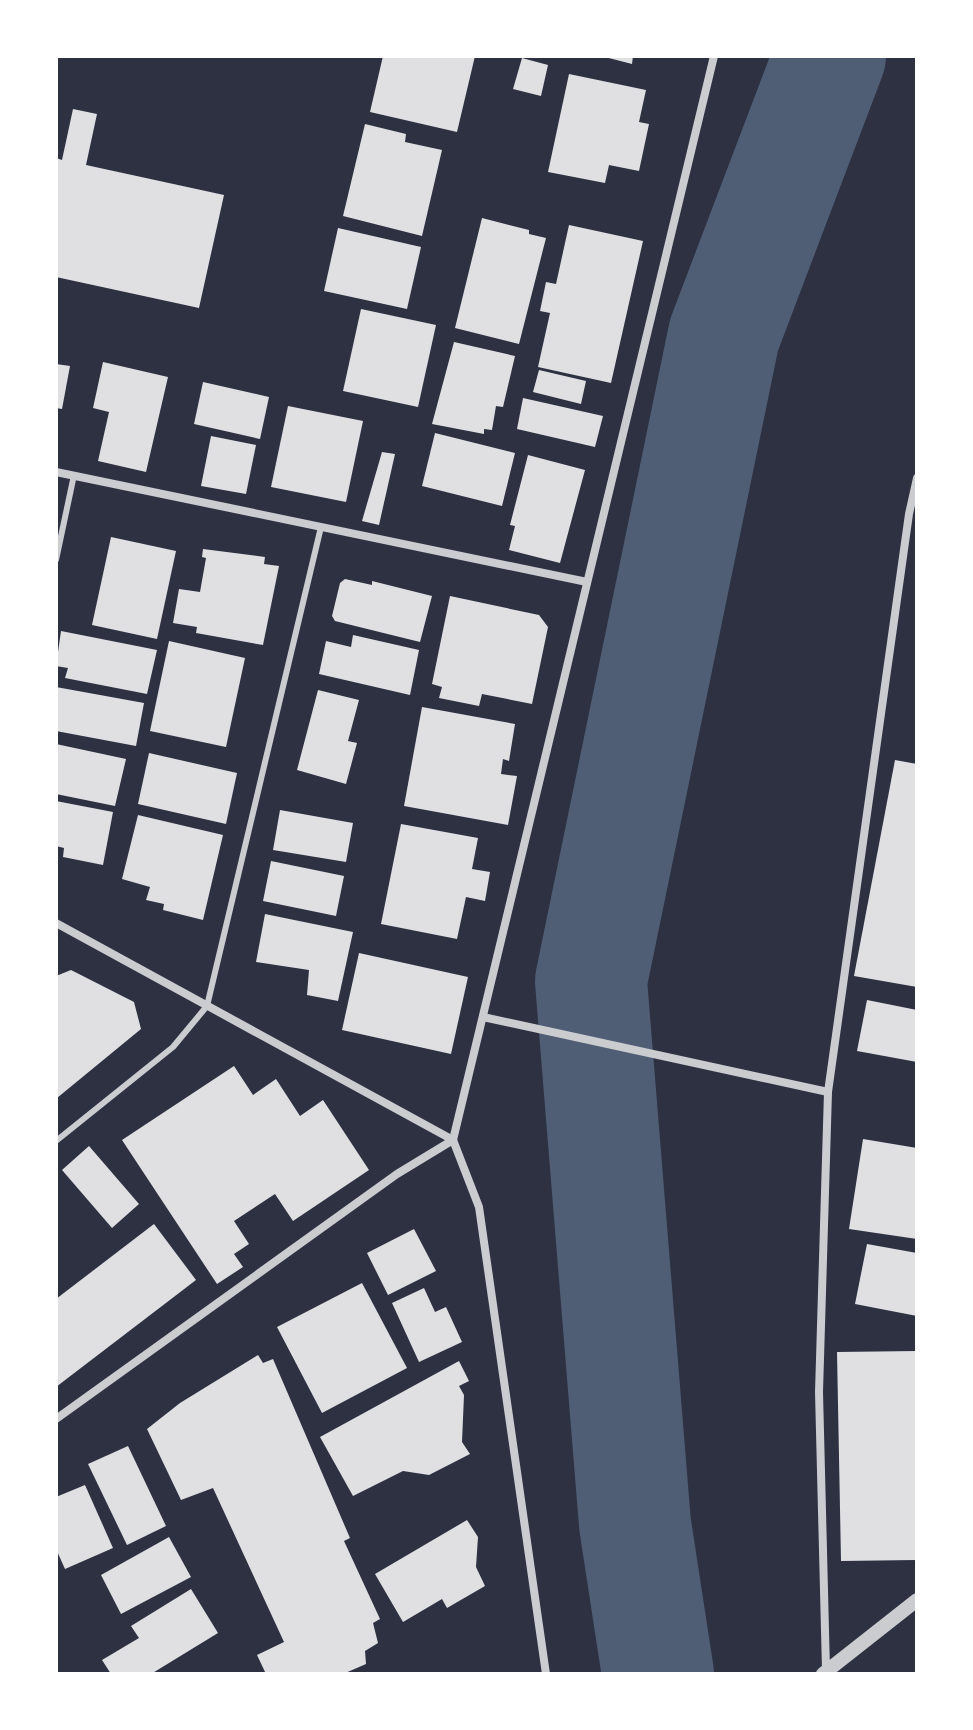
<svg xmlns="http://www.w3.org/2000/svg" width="973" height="1730" font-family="'Titillium Web',sans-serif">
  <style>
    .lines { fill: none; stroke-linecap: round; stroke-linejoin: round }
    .river { stroke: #4f5d75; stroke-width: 112 }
    .building { fill: #e0e0e3 }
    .service { stroke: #caccd0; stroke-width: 6 }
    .minor { stroke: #caccd0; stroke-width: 8 }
    .tertiary { stroke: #caccd0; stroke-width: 14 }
  </style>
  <rect width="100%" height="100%" fill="#2d3142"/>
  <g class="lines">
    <path class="river" d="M 658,1674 L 635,1524 L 591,981 L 724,335 L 830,56"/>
  </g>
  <g class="building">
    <path d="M 383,56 L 475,56 L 457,132 L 370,112 Z"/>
    <path d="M 601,56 L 633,56 L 632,64 Z"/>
    <path d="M 522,58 L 548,65 L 541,96 L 513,89 Z"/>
    <path d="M 569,74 L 646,90 L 639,122 L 649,124 L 639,171 L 609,165 L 605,183 L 548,172 Z"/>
    <path d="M 73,109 L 97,114 L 86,165 L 224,195 L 199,308 L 56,277 L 56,158 L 62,160 Z"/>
    <path d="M 365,124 L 406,134 L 405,142 L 442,150 L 422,236 L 343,216 Z"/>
    <path d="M 482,218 L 529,230 L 529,234 L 546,238 L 519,344 L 455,328 Z"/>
    <path d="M 569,225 L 643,241 L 611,383 L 538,367 L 550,313 L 540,311 L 546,282 L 556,284 Z"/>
    <path d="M 338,228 L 421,247 L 407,309 L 324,291 Z"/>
    <path d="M 361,309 L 436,325 L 418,407 L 343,391 Z"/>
    <path d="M 454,342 L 515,356 L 503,407 L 496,406 L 492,430 L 484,429 L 484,434 L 432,424 Z"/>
    <path d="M 103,362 L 168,377 L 146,472 L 98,461 L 109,412 L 93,408 Z"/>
    <path d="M 56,364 L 70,366 L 62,409 L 56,408 Z"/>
    <path d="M 539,370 L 586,381 L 581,404 L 533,392 Z"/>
    <path d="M 203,382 L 269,397 L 260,439 L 194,424 Z"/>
    <path d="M 523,398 L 603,416 L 595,447 L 517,429 Z"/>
    <path d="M 288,406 L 363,421 L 346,502 L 271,487 Z"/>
    <path d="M 435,433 L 515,453 L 502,506 L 422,486 Z"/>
    <path d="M 211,436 L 256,445 L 246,494 L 201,486 Z"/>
    <path d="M 382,452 L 395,454 L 379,525 L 362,521 Z"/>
    <path d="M 528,455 L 585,470 L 560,563 L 509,550 L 515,526 L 510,525 Z"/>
    <path d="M 111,537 L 176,551 L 157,639 L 92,625 Z"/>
    <path d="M 203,549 L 265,557 L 264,564 L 279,566 L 263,645 L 196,633 L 197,627 L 173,623 L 179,589 L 200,592 L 206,558 L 202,557 Z"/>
    <path d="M 345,579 L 372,585 L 372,581 L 432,596 L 420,642 L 335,621 L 332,616 L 340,583 Z"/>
    <path d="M 450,596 L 539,615 L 548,627 L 532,704 L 482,694 L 479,706 L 439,698 L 442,687 L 432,684 Z"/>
    <path d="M 61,631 L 157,650 L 147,694 L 65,678 L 68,668 L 56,666 Z"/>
    <path d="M 353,635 L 419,650 L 410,695 L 319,674 L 326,641 L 351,647 Z"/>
    <path d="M 169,641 L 245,658 L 226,747 L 150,731 Z"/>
    <path d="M 56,687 L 144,703 L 136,746 L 56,731 Z"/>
    <path d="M 318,690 L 359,700 L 348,741 L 357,743 L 346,784 L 297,770 Z"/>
    <path d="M 422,707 L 515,724 L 509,761 L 503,759 L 501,774 L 517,776 L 508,825 L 404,806 Z"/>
    <path d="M 56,744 L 126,759 L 115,806 L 56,794 Z"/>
    <path d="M 149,753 L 237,773 L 226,824 L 138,804 Z"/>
    <path d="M 895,760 L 917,764 L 917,987 L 854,976 Z"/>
    <path d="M 56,801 L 113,812 L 103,865 L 63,857 L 64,848 L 56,846 Z"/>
    <path d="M 280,810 L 353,823 L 346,862 L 273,850 Z"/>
    <path d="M 138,815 L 223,835 L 203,920 L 163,910 L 164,904 L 146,900 L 150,887 L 122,879 Z"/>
    <path d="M 401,824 L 478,838 L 472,869 L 490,872 L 485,901 L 466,897 L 457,939 L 381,924 Z"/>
    <path d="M 271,861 L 344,876 L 336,916 L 263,901 Z"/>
    <path d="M 265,914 L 353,932 L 338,1001 L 307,995 L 309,970 L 256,962 Z"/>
    <path d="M 359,953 L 468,977 L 451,1054 L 342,1030 Z"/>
    <path d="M 71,970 L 134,1002 L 141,1029 L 57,1098 L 56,976 Z"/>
    <path d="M 867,1000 L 917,1010 L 917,1062 L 857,1051 Z"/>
    <path d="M 234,1066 L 253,1095 L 276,1079 L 300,1116 L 323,1100 L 369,1170 L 293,1221 L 275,1194 L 234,1221 L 249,1244 L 234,1254 L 243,1267 L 217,1284 L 122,1140 Z"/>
    <path d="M 863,1139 L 917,1148 L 917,1239 L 849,1229 Z"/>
    <path d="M 89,1146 L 139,1204 L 112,1228 L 62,1170 Z"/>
    <path d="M 154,1224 L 196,1280 L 56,1387 L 56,1299 Z"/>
    <path d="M 414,1229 L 436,1271 L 388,1295 L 367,1253 Z"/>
    <path d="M 867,1244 L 917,1253 L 917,1316 L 855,1304 Z"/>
    <path d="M 362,1283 L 407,1368 L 322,1413 L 277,1327 Z"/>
    <path d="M 424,1288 L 435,1312 L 446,1307 L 462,1342 L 419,1362 L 392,1303 Z"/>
    <path d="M 917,1351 L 916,1560 L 841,1561 L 837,1352 Z"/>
    <path d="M 258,1355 L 263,1363 L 273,1359 L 350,1538 L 344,1541 L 380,1619 L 373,1623 L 378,1643 L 365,1651 L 366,1664 L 343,1674 L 266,1674 L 257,1655 L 284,1642 L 213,1488 L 181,1500 L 147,1429 L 180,1403 Z"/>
    <path d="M 459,1361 L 469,1381 L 459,1386 L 464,1395 L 462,1442 L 470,1454 L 429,1475 L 403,1471 L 353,1496 L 320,1437 Z"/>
    <path d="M 128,1446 L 166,1526 L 127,1545 L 88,1464 Z"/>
    <path d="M 85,1485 L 113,1548 L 65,1569 L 56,1549 L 56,1497 Z"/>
    <path d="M 467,1520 L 478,1537 L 476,1567 L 485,1586 L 447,1608 L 442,1599 L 403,1622 L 375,1574 Z"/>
    <path d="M 169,1537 L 191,1577 L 121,1614 L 101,1575 Z"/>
    <path d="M 191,1589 L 218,1633 L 151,1674 L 111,1674 L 102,1660 L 139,1638 L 131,1626 Z"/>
  </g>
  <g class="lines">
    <g class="service">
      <path d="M 56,560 L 74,475"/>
      <path d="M 56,1141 L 173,1047 L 207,1006 L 321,527"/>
    </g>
    <g class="minor">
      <path d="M 56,472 L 587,582"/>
      <path d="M 56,923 L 453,1140"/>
      <path d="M 483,1017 L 828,1092"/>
      <path d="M 56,1419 L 397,1174 L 453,1140"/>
      <path d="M 826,1670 L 819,1392 L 828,1092 L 909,514 L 917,478"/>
      <path d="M 546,1674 L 479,1207 L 453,1140 L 714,56"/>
    </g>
    <path class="tertiary" d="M 823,1674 L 917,1600"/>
  </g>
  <rect width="973" height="1730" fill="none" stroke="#ffffff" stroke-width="116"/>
</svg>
